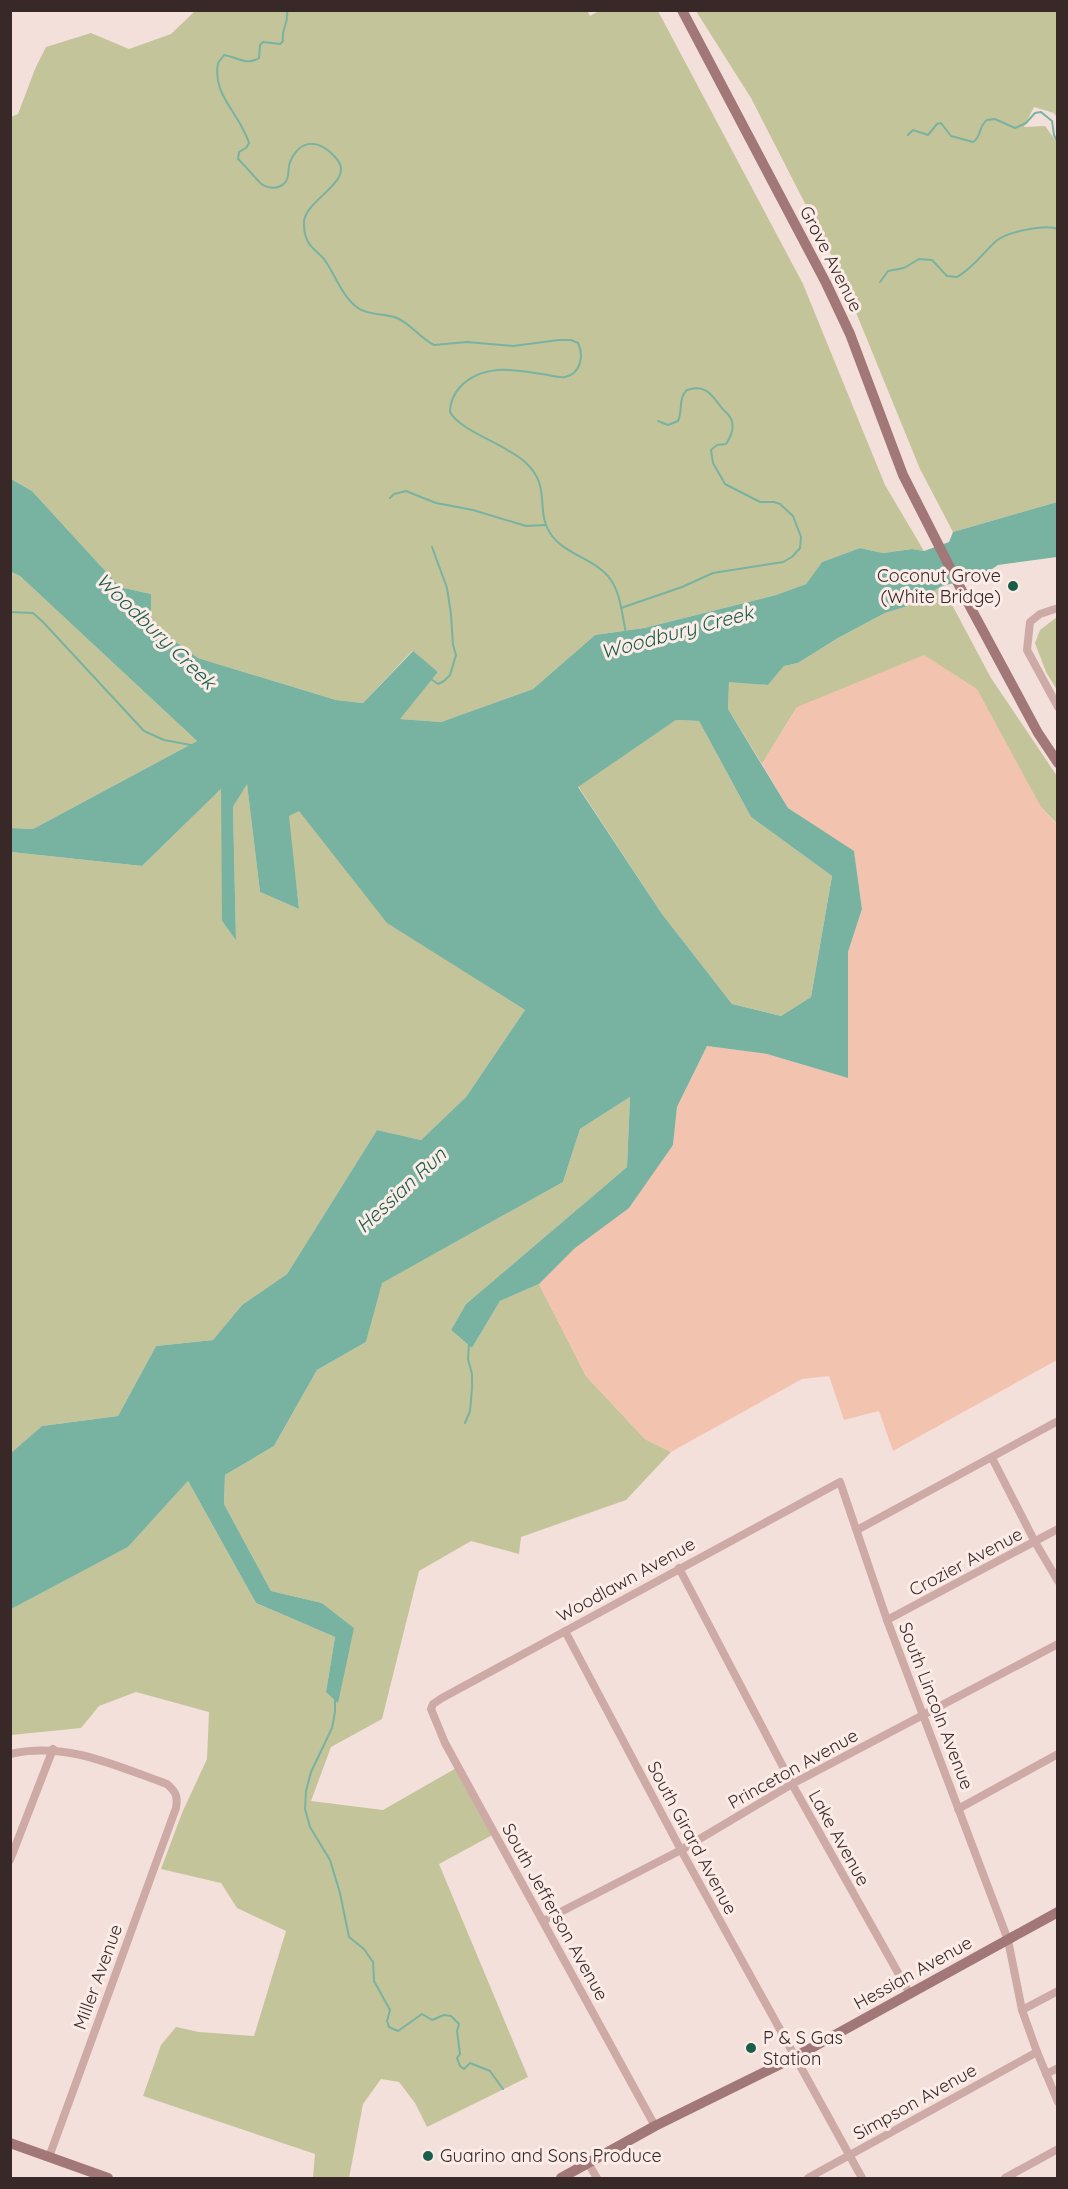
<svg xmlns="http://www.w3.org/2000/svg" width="1068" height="2189" font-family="Quicksand,sans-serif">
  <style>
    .green { fill: #c4c49a }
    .sand { fill: #f2c4af }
    .water { fill: #78b3a1; fill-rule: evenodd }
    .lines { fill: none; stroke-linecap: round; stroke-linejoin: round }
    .stream { stroke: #78b3a1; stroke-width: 2 }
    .street { stroke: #cdaaa6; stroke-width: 8 }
    .secondary { stroke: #a17877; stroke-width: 10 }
    .poi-dot { fill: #1a5e4a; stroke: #fbece8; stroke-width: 2 }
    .labels { text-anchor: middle; stroke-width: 6; stroke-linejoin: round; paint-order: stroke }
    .street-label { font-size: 18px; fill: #392828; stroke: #fbece8 }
    .poi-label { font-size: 18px; fill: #392828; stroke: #fbece8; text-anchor: start }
    .water-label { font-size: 20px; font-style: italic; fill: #1a5e4a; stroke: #fbece8 }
  </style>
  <rect width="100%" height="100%" fill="#f4e0db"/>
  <g class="green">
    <path d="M 587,10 L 590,16 L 599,11 L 658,11 L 803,284 L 885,485 L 924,551 L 911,549 L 883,553 L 860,548 L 822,562 L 806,584 L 776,595 L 644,628 L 595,635 L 533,689 L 441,722 L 399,719 L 438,672 L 412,651 L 363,703 L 336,700 L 198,658 L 151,624 L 151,594 L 120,587 L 32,491 L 11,479 L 11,117 L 18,114 L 35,69 L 46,47 L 91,33 L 129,49 L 171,34 L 195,11 Z"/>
    <path d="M 696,11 L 1057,11 L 1057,118 L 1054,113 L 1034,107 L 1024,127 L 1045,126 L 1057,142 L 1057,502 L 953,532 L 920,469 L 837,266 L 751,98 Z"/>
    <path d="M 10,572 L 20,576 L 197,741 L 33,829 L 11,828 Z"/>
    <path d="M 942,586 L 991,678 L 1057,776 L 1057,824 L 1041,807 L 797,707 L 762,764 L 728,709 L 729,681 L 768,685 L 784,666 L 798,663 L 838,638 L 885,613 L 905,607 Z"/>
    <path d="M 1057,617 L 1057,690 L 1046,672 L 1035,643 L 1040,630 Z"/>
    <path d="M 676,720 L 699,721 L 751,817 L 832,876 L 811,997 L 781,1016 L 732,1004 L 662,914 L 578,786 Z"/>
    <path d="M 247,783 L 260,892 L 299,909 L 288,815 L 299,810 L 388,923 L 525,1010 L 466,1097 L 421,1140 L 377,1130 L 287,1274 L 242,1305 L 213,1340 L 156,1346 L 118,1416 L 42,1426 L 11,1454 L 11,852 L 142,866 L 222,788 L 222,921 L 236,939 L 233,807 Z"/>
    <path d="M 630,1097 L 627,1167 L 466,1304 L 451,1330 L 472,1348 L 500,1301 L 539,1284 L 586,1376 L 645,1439 L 671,1452 L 626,1500 L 521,1537 L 519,1554 L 471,1541 L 419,1571 L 382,1719 L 331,1747 L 311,1801 L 383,1810 L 458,1767 L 498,1832 L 439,1864 L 528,2077 L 427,2127 L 415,2103 L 399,2082 L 381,2079 L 363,2104 L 349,2178 L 313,2178 L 315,2154 L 143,2096 L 161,2045 L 176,2027 L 199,2032 L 254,2036 L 286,1931 L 237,1908 L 221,1883 L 161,1869 L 182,1813 L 207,1759 L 209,1712 L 136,1692 L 99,1706 L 81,1728 L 11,1735 L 10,1609 L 128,1547 L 188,1481 L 256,1603 L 335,1637 L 326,1692 L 354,1628 L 322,1603 L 271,1591 L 224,1504 L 225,1475 L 274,1446 L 317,1370 L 366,1342 L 381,1283 L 563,1182 L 580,1129 Z"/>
  </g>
  <path class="sand" d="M 924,655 L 977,689 L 1041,807 L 1057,825 L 1057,1360 L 893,1451 L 879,1411 L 844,1420 L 829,1376 L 802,1379 L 671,1452 L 645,1439 L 586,1376 L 539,1284 L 673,1145 L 677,1107 L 707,1046 L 767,1054 L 848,1078 L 848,952 L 862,909 L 854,852 L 788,808 L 762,764 L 797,707 Z"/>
  <path class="water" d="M 11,479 L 32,491 L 120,587 L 151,594 L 151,624 L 198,658 L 336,700 L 363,703 L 413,651 L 438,672 L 400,719 L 441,722 L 533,689 L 595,635 L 644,628 L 776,595 L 806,584 L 822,562 L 860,548 L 883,553 L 912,549 L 924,551 L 949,542 L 953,532 L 1057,502 L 1057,557 L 998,565 L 982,576 L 942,586 L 905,607 L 885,613 L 838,638 L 798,663 L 784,666 L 768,685 L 729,682 L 728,709 L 788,808 L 854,851 L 862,909 L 848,952 L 848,1078 L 767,1054 L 707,1046 L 677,1107 L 673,1145 L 629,1208 L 575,1248 L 539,1284 L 500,1301 L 472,1348 L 451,1330 L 466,1304 L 627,1167 L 630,1097 L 580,1129 L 563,1182 L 382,1283 L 366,1342 L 317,1370 L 274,1446 L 225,1475 L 224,1504 L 271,1591 L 322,1603 L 354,1628 L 338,1703 L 326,1692 L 335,1637 L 256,1603 L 188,1481 L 128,1547 L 11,1609 L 10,1454 L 42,1426 L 118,1416 L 156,1346 L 213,1340 L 242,1305 L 287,1274 L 377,1130 L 421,1140 L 466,1097 L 525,1010 L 387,923 L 299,811 L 289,816 L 299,909 L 260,892 L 247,784 L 233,807 L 236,940 L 222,921 L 221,789 L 142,866 L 11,852 L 11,828 L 33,829 L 197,741 L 20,576 L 11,572 ZM 676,720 L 699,721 L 751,817 L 832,876 L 811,997 L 781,1016 L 732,1004 L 662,914 L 578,787 Z"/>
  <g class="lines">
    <g class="stream">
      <path d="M 287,10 C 289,25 281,27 283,41 L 280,44 L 263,42 L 260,45 L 259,58 C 247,66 237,57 224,55 L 218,63 C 212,96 240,113 249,143 L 246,148 L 239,152 L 238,159 C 243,163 260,184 263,185 C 273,191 287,187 288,175 C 289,170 288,167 290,162 C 301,137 320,140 336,158 C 358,182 301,200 304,225 C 304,230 306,238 308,242 C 312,249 319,253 324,259 C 335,274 342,297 358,308 C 369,316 384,313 397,318 C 411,324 420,338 434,345 L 467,342 L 513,346 L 559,340 L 571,340 L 578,343 C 584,355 581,374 565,377 C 558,378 550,375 542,374 C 513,369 482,364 460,387 C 453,395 450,402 450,412 C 460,431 507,445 525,462 C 552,486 535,510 550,533 C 564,555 597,559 611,580 C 621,595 622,615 626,633"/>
      <path d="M 908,135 L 913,130 L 928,135 L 937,124 L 941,123 L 951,136 L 973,142 C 982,137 978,126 987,120 L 995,119 L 1015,128 L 1026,123 L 1035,113 L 1041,112 L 1052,121 L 1054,135 L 1058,143"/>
      <path d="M 880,282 L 888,271 L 904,268 L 919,259 L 932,260 L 947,276 L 957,277 C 972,269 983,253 995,242 C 1006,232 1044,224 1058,229"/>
      <path d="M 390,498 L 394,494 L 406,491 L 436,503 L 473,510 L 526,526 L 546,525"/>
      <path d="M 621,608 L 682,587 L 713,573 L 783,562 L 792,557 L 800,548 L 801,537 L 793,516 L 780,504 L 774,502 L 760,502 L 725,484 L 713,463 L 711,450 L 717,445 L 726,444 C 730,438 734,429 732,422 C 731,415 725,412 721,407 C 711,394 705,384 687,390 C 678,398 683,410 678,421 L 668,425 L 658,421"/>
      <path d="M 10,612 L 33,613 L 43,622 L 144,731 L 164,740 L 191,745"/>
      <path d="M 431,679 L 438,684 L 444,681 L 450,675 L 456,655 L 453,645 L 451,614 L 447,588 L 432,547"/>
      <path d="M 465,1423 L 470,1411 L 472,1389 L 472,1374 L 468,1359 L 469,1344"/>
      <path d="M 335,1698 L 335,1712 L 332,1728 L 311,1772 L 306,1791 L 305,1809 L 310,1827 L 330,1860 L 340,1893 L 349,1937 L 364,1949 L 373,1962 L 374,1981 L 390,2010 L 387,2021 L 389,2027 L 398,2031 L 422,2014 L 432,2020 L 444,2015 L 451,2016 L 459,2024 L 457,2031 L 460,2054 L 457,2058 L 460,2066 L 464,2069 L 470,2063 L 490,2071 L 503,2089"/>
    </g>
    <g class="street">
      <path d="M 1058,608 L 1040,614 L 1030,622 L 1027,650 L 1058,707"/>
      <path d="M 992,1458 L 1035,1542 L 1058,1581"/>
      <path d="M 857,1530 L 1058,1421"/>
      <path d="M 679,1568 L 792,1784 L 910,1994"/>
      <path d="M 887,1620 L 1058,1529"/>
      <path d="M 565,1631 L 681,1850 L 862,2178"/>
      <path d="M 10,1754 C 66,1741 116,1766 167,1784 C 176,1792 178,1796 176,1808 L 49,2157"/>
      <path d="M 958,1809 L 1058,1754"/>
      <path d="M 10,1860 L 53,1749"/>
      <path d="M 543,1921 L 681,1850 L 792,1784 L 1058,1644"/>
      <path d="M 1022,2010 L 1058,1991"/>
      <path d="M 1046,2074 L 1058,2068"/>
      <path d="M 655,2126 L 445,1743 L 431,1709 L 433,1704 L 442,1698 L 840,1482 L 887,1620 L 1008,1940 L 1022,2010 L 1037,2052 L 1058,2102"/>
      <path d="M 588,2163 L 597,2178"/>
      <path d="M 808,2178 L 1037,2052"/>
      <path d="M 1005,2178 L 1058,2149"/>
    </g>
    <g class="secondary">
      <path d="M 682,10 L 826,283 L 850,334 L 903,475 L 967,601 L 1038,733 L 1058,763"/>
      <path d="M 10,2143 L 108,2178"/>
      <path d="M 561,2178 L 655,2126 L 795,2057 L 1058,1912"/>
    </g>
  </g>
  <g class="poi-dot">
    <circle cx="1013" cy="586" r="6"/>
    <circle cx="751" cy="2048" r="6"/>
    <circle cx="428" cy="2156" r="6"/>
  </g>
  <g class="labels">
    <g class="street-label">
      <text transform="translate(831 259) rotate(63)" y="6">Grove Avenue</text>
      <text transform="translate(966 1562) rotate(-28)" y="6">Crozier Avenue</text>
      <text transform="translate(626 1580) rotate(-29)" y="6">Woodlawn Avenue</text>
      <text transform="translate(936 1706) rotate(69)" y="6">South Lincoln Avenue</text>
      <text transform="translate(793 1769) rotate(-29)" y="6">Princeton Avenue</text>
      <text transform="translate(692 1838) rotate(62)" y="6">South Girard Avenue</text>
      <text transform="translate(839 1838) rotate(61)" y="6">Lake Avenue</text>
      <text transform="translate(555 1912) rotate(61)" y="6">South Jefferson Avenue</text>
      <text transform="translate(913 1973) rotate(-29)" y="6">Hessian Avenue</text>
      <text transform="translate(98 1977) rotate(-70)" y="6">Miller Avenue</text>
      <text transform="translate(915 2102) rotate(-29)" y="6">Simpson Avenue</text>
    </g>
    <g class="poi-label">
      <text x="1001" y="582" text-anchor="end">Coconut Grove<tspan x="1001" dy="21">(White Bridge)</tspan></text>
      <text x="763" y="2044">P &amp; S Gas<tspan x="763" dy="21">Station</tspan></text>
      <text x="440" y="2162">Guarino and Sons Produce</text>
    </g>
    <g class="water-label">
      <text transform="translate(156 631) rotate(44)" y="7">Woodbury Creek</text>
      <text transform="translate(677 632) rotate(-15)" y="7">Woodbury Creek</text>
      <text transform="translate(401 1190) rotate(-43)" y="7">Hessian Run</text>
    </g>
  </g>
  <rect width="1068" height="2189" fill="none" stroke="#392828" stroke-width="24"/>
</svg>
